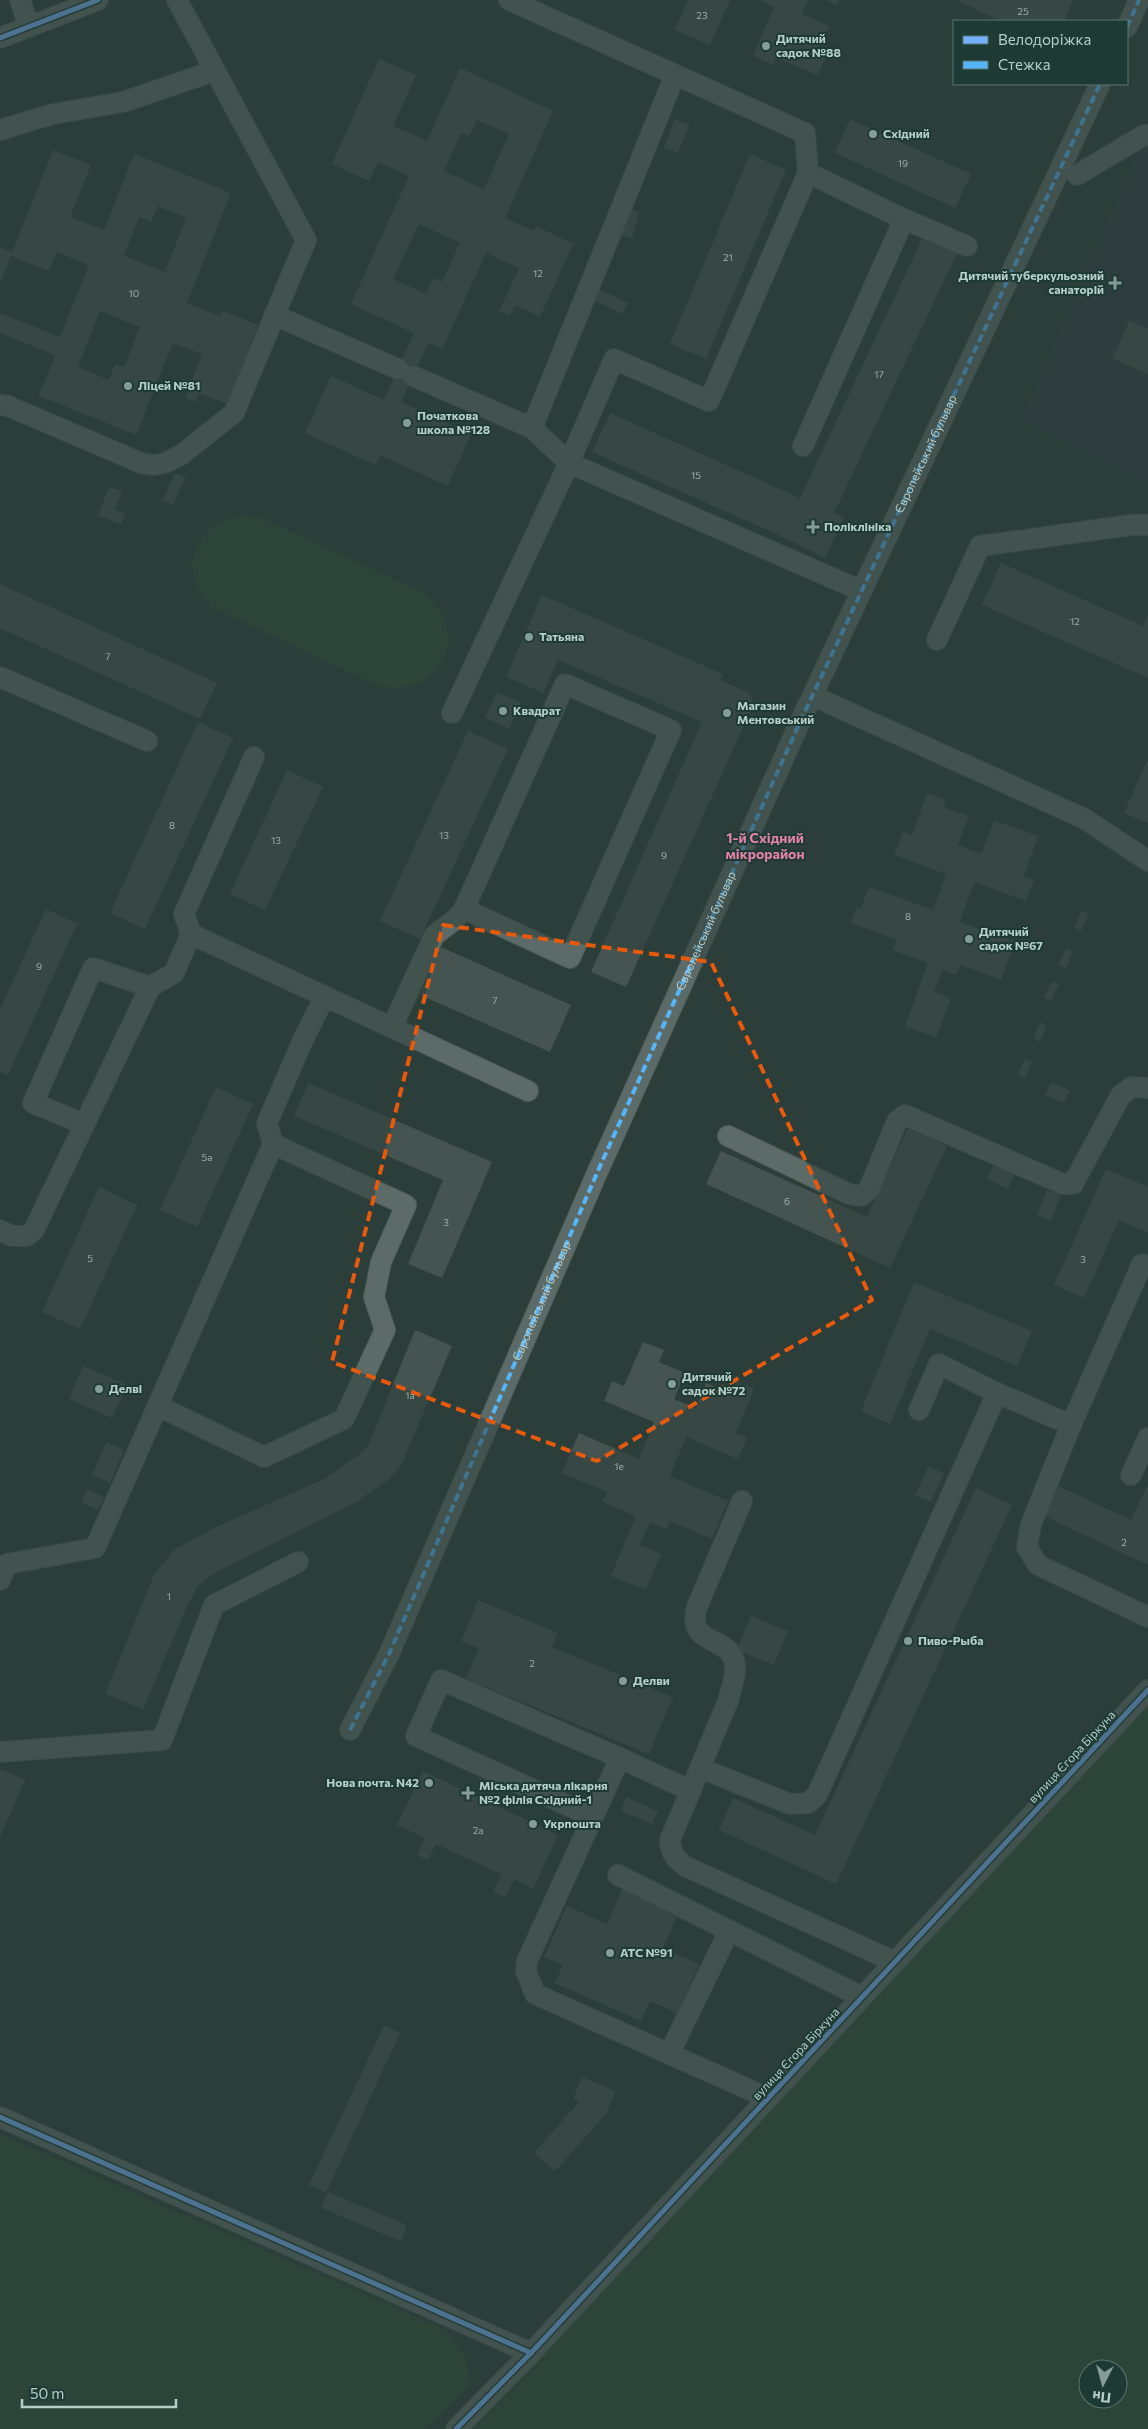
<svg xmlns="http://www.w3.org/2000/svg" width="1148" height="2429" font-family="Commissioner,sans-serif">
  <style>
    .medical { fill: #313f44 }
    .green { fill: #304d37; fill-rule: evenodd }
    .building { fill: #455451; fill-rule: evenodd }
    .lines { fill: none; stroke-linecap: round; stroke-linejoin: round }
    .minor-casing { stroke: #4c5a56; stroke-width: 22 }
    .minor { stroke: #5d6b68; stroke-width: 20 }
    .quiet { stroke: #56b5f8; stroke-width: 4; stroke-dasharray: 8 4; stroke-linecap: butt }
    .cycleway-casing { stroke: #1e3a34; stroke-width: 8 }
    .cycleway { stroke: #73b2f8; stroke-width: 5 }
    .marked { fill: none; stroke: #e8590c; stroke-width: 4; stroke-dasharray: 10 6; stroke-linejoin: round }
    .poi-dot { fill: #869c97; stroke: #1e3a34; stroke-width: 2 }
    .labels { text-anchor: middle; stroke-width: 4; stroke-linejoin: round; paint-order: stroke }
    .number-label { font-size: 10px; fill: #9ab0ab }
    .poi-label { font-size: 12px; font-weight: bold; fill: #b7cec9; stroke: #1e3a34; text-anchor: start }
    .street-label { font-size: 12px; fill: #b7cec9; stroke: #1e3a34 }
    .neighbourhood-label { font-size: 14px; font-weight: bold; fill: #e581a6; stroke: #1e3a34 }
  </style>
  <rect width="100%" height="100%" fill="#2c3e3a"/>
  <path class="medical" d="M 1144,141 L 1148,143 L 1148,481 L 1022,422 Z"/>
  <g class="green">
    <path d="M 237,516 L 250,516 L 263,519 L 424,593 C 473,634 442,699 379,686 L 211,607 C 178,573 191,528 237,516 Z"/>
    <path d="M 1148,1690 L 1148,2429 L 456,2429 ZM 1088,2369 L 1118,2369 L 1118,2399 L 1088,2399 Z"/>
    <path d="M 0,2134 L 446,2330 L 466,2358 L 470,2385 L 426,2429 L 0,2429 Z"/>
  </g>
  <g class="building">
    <path d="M 688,0 L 730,0 L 710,45 L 675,30 Z"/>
    <path d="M 759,0 L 808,0 L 802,14 L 829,26 L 818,50 L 827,54 L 818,75 L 776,58 L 773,65 L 753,56 L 774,7 Z"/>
    <path d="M 825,0 L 839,0 L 837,5 Z"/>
    <path d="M 956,0 L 1073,0 L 1064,21 L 1001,21 Z"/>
    <path d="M 379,59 L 416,75 L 393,126 L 427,141 L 460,68 L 553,111 L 505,218 L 534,231 L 536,226 L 573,244 L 540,317 L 515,305 L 510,316 L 499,311 L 519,268 L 486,253 L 442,349 L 428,343 L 401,402 L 471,434 L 448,486 L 380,455 L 375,465 L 305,433 L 331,376 L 384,400 L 414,333 L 351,304 L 409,176 L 378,162 L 369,181 L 332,164 ZM 477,120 L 509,134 L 484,189 L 444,171 L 461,133 L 469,136 ZM 419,224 L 460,243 L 442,282 L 433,278 L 426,294 L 393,279 Z"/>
    <path d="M 675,119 L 689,125 L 678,153 L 664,148 Z"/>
    <path d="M 850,119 L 971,174 L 955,208 L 835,153 Z"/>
    <path d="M 53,150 L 91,165 L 70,217 L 104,230 L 134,154 L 231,193 L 187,303 L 220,316 L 222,310 L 258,325 L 227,404 L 199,393 L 195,402 L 185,398 L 202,354 L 173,343 L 136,435 L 39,396 L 55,355 L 0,333 L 0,313 L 60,337 L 89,265 L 57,252 L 49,271 L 11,256 L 0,283 L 0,247 L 12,252 ZM 158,206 L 186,218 L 165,272 L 124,256 L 139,217 L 151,222 ZM 100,311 L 140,327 L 124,367 L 115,364 L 109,380 L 78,367 Z"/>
    <path d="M 750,154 L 786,170 L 706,359 L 670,344 Z"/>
    <path d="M 625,208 L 639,212 L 632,238 L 617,234 Z"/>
    <path d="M 924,235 L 958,251 L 834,513 L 844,518 L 825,558 L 783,537 L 592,452 L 610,413 L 800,498 Z"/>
    <path d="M 596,288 L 628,303 L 622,314 L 591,299 Z"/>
    <path d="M 1129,321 L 1148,329 L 1148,374 L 1113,359 Z"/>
    <path d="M 175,473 L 185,477 L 173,505 L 163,500 Z"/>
    <path d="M 109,487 L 122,491 L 115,510 L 125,513 L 121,524 L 98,516 Z"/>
    <path d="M 1001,563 L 1143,626 L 1148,615 L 1148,678 L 982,605 Z"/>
    <path d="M 0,584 L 217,683 L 200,719 L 0,628 Z"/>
    <path d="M 542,595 L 723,674 L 720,680 L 749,693 L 754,703 L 626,987 L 591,972 L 702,722 L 558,660 L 543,693 L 506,677 Z"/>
    <path d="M 497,692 L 521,703 L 509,729 L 485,718 Z"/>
    <path d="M 198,722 L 233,738 L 145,929 L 110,913 Z"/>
    <path d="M 468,731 L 508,749 L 420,939 L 380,921 Z"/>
    <path d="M 1148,758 L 1148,823 L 1124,813 Z"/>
    <path d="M 287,770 L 323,787 L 265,910 L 230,894 Z"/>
    <path d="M 927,793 L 946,800 L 943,807 L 969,816 L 958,845 L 981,854 L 994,820 L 1038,836 L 1024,876 L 1034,880 L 1026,901 L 974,882 L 960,922 L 1015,942 L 1001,980 L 960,965 L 956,975 L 942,970 L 934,992 L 951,998 L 936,1038 L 905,1026 L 928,963 L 893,950 L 896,940 L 851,923 L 857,907 L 861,908 L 869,887 L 933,910 L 946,874 L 894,855 L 903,832 L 912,835 Z"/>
    <path d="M 46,909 L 77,924 L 8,1075 L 0,1072 L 0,1009 Z"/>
    <path d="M 1082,910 L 1089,914 L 1081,931 L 1074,927 Z"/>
    <path d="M 441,947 L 571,1005 L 550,1052 L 420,995 Z"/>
    <path d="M 1066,948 L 1073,951 L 1066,968 L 1059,965 Z"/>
    <path d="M 1052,981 L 1059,984 L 1051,1001 L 1044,998 Z"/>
    <path d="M 1040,1022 L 1047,1025 L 1040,1042 L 1033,1039 Z"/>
    <path d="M 1025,1058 L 1032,1061 L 1025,1078 L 1018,1075 Z"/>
    <path d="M 1051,1082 L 1070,1091 L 1064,1103 L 1045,1095 Z"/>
    <path d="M 308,1083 L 492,1162 L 442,1278 L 408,1264 L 443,1180 L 294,1116 Z"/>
    <path d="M 216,1087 L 253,1104 L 197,1227 L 160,1210 Z"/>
    <path d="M 908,1128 L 947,1146 L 890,1268 L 706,1184 L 721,1151 L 867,1217 Z"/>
    <path d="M 995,1162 L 1016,1172 L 1008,1189 L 987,1179 Z"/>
    <path d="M 1106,1169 L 1148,1187 L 1148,1233 L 1119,1220 L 1084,1298 L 1054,1285 Z"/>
    <path d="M 99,1187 L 137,1205 L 80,1329 L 42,1312 Z"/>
    <path d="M 1047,1190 L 1061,1195 L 1051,1221 L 1037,1215 Z"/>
    <path d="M 914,1282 L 1032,1331 L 1017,1366 L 930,1329 L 890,1424 L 861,1411 Z"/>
    <path d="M 415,1330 L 452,1346 L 401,1466 L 388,1480 L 356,1502 L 228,1566 L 210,1576 L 198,1586 L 188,1604 L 143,1709 L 105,1694 L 154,1575 L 174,1550 L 214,1528 L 324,1479 L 361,1453 L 369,1444 Z"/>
    <path d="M 643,1342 L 664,1350 L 659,1362 L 685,1373 L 674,1399 L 696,1408 L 706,1383 L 732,1394 L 737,1382 L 754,1389 L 736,1433 L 747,1438 L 738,1459 L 686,1437 L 670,1476 L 728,1501 L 712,1539 L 670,1521 L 667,1529 L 650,1522 L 640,1545 L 661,1554 L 646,1590 L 611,1576 L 636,1516 L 602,1502 L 607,1492 L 562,1473 L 579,1433 L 639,1459 L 654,1422 L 604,1401 L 612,1381 L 624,1386 Z"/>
    <path d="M 83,1366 L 127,1385 L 112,1418 L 69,1399 Z"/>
    <path d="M 106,1442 L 124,1450 L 110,1483 L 92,1475 Z"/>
    <path d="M 928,1467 L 944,1473 L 931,1502 L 915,1495 Z"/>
    <path d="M 1054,1484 L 1131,1520 L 1148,1484 L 1148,1565 L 1040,1514 Z"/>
    <path d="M 976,1488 L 1012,1505 L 836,1884 L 719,1830 L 733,1798 L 815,1835 Z"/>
    <path d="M 87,1489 L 104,1497 L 98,1510 L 81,1502 Z"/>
    <path d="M 478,1600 L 558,1633 L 552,1647 L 673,1697 L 649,1754 L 466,1679 L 479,1648 L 461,1641 Z"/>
    <path d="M 751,1616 L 788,1631 L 774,1665 L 737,1650 Z"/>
    <path d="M 0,1769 L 25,1780 L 0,1837 Z"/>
    <path d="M 423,1771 L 558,1835 L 533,1889 L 514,1879 L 505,1898 L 493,1892 L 501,1874 L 436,1844 L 428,1860 L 417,1855 L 425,1838 L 397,1825 Z"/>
    <path d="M 626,1797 L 658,1811 L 652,1824 L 621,1811 Z"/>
    <path d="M 623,1888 L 678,1913 L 663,1948 L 699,1964 L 677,2013 L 650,2001 L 641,2021 L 555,1983 L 563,1965 L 544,1957 L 567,1906 L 607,1924 Z"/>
    <path d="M 384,2025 L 400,2033 L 326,2193 L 309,2185 Z"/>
    <path d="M 582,2077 L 615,2091 L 607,2113 L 555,2171 L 534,2153 L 579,2102 L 573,2099 Z"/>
    <path d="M 328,2192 L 407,2225 L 401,2241 L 321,2208 Z"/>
  </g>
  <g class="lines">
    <defs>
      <g id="minor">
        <path d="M 20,0 L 29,27"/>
        <path d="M 509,0 L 805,133 L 808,173"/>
        <path d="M 1127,27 L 1139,0"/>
        <path d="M 0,38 L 98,0"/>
        <path d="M 0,130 L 53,114 L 123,102 L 214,71"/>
        <path d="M 1077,175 L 1144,135 L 1148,135"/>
        <path d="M 904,219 L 967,246"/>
        <path d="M 274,315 L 398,369"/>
        <path d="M 413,376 L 532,428 L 675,75"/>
        <path d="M 0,405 L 8,406 L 141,463 L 153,465 L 165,463 L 181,455 L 234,413 L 306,240 L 177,0"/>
        <path d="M 532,428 L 569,463 L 862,591"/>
        <path d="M 937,640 L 980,546 L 1131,525 L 1148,525"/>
        <path d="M 0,677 L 147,741"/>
        <path d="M 565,684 L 671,730 L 570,958 L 464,909 Z"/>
        <path d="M 813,696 L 1085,819 L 1148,861"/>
        <path d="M 452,713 L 569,463 L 614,359 L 709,401 L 808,173 L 904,219 L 803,446"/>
        <path d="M 254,757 L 184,914 L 191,934 L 528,1091"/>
        <path d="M 392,1027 L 434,936 C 445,925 455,923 464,909"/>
        <path d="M 84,1124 L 33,1103 L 93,968 L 150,987"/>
        <path d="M 728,1136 L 849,1194 L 861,1196 L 869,1189 L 897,1121 L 905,1115 L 1063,1184 L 1073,1184 L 1121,1095 L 1132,1087 L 1148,1088"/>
        <path d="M 273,1144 L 267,1123 L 302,1042 L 325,996"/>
        <path d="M 0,1230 L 12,1236 L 27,1236 L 34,1230 L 150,987 L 174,973 L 191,934"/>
        <path d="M 1148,1267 L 1142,1264 L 1071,1425 L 1031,1524 L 1027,1547 L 1038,1565 L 1148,1617"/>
        <path d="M 997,1393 L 1071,1425"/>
        <path d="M 1131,1475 L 1148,1438"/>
        <path d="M 742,1501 L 697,1607 C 685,1648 733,1634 735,1666 C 736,1677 731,1690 728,1701 L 670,1840 C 670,1853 676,1859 685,1866 L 895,1962"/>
        <path d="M 0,1580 L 7,1564 L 95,1548 L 273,1144 L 406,1205 L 381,1262 L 374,1297 L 385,1330 L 344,1419 L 264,1457 L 158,1406"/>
        <path id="s1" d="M 350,1730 L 389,1654 L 597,1173 L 800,722 L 1100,84"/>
        <path d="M 0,1752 L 162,1740 L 214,1605 L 298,1562"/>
        <path d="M 700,1768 L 790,1804 L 808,1803 L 817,1795 L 997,1393 L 939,1364 L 919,1410"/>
        <path d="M 689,1790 L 620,1758 L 527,1961 L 526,1971 L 535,1994 L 768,2098"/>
        <path d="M 593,1817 L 416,1736 L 441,1680 L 620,1758"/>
        <path d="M 618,1875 L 862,1997"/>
        <path d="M 669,2054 L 729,1931"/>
        <path d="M 0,2117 L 531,2353"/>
        <path d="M 456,2429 L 531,2353 L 1148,1690"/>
      </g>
    </defs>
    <use href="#minor" class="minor-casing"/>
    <use href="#minor" class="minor"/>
    <g class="quiet">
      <path d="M 1127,27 L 1139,0"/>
      <path d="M 350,1730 L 389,1654 L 597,1173 L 800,722 L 1100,84"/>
    </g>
    <defs>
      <g id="cycleway">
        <path d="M 0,38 L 98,0"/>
        <path d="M 0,2117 L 531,2353"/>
        <path d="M 456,2429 L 531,2353 L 1148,1690"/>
      </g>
    </defs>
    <use href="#cycleway" class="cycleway-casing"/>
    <use href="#cycleway" class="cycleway"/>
  </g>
  <path d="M0 0H1148V2429H0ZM 443,925 L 711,962 L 872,1300 L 597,1461 L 332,1362 Z" fill="#2c3e3a" fill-opacity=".55" fill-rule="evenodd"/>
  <path class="marked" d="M 443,925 L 711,962 L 872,1300 L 597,1461 L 332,1362 Z"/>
  <g class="poi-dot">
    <circle cx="766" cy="46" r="5"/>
    <circle cx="873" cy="134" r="5"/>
    <path d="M1112.5 275.5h5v5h5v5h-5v5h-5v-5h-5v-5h5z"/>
    <circle cx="128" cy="386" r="5"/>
    <circle cx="407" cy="423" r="5"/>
    <path d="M810.5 519.5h5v5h5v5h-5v5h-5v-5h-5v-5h5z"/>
    <circle cx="529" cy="637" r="5"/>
    <circle cx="503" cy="711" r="5"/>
    <circle cx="727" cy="713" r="5"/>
    <circle cx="969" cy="939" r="5"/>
    <circle cx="672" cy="1384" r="5"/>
    <circle cx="99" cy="1389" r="5"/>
    <circle cx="908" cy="1641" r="5"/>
    <circle cx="623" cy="1681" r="5"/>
    <circle cx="429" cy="1783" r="5"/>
    <path d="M465.5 1785.5h5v5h5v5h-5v5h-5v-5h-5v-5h5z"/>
    <circle cx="533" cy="1824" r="5"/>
    <circle cx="610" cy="1953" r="5"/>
  </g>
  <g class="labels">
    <g class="number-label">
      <text x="1023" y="15">25</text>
      <text x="702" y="19">23</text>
      <text x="903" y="167">19</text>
      <text x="728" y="261">21</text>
      <text x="538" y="277">12</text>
      <text x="134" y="297">10</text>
      <text x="879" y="378">17</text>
      <text x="696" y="479">15</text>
      <text x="1075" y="625">12</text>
      <text x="108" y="660">7</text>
      <text x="172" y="829">8</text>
      <text x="444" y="839">13</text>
      <text x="276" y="844">13</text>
      <text x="664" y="859">9</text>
      <text x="908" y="920">8</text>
      <text x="39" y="970">9</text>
      <text x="495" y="1004">7</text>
      <text x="207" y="1161">5а</text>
      <text x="787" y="1205">6</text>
      <text x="446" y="1226">3</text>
      <text x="90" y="1262">5</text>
      <text x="1083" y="1263">3</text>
      <text x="410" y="1399">1а</text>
      <text x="619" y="1470">1е</text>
      <text x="1124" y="1546">2</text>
      <text x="169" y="1600">1</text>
      <text x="532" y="1667">2</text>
      <text x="478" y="1834">2а</text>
    </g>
    <g class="poi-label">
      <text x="776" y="43">Дитячий<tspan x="776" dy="14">садок №88</tspan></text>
      <text x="883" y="138">Східний</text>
      <text x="1104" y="280" text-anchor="end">Дитячий туберкульозний<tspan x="1104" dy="14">санаторій</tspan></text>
      <text x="138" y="390">Ліцей №81</text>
      <text x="417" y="420">Початкова<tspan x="417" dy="14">школа №128</tspan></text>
      <text x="824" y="531">Поліклініка</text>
      <text x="539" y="641">Татьяна</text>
      <text x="737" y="710">Магазин<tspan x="737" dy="14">Ментовський</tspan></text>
      <text x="513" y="715">Квадрат</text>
      <text x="979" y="936">Дитячий<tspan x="979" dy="14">садок №67</tspan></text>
      <text x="682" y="1381">Дитячий<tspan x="682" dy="14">садок №72</tspan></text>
      <text x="109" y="1393">Делві</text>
      <text x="918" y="1645">Пиво-Рыба</text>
      <text x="633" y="1685">Делви</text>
      <text x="419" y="1787" text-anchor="end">Нова почта. N42</text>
      <text x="479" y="1790">Міська дитяча лікарня<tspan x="479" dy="14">№2 філія Східний-1</tspan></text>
      <text x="543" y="1828">Укрпошта</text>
      <text x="620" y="1957">АТС №91</text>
    </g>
    <g class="street-label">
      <text dy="4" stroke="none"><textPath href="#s1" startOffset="1400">Європейський бульвар</textPath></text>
      <text dy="4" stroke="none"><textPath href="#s1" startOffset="875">Європейський бульвар</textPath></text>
      <text dy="4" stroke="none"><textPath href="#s1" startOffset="470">Європейський бульвар</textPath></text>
      <text transform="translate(1072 1757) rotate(-47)" y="4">вулиця Єгора Біркуна</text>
      <text transform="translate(796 2054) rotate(-47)" y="4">вулиця Єгора Біркуна</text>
    </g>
    <g class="neighbourhood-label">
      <text x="765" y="843">1-й Східний<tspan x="765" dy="16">мікрорайон</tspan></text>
    </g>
  </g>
  <rect x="953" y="20" width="175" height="65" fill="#1e3a34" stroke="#5b7570"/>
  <rect x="963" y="36" width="25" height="8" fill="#73b2f8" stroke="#5b7570"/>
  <text x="998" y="45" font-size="15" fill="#b7cec9">Велодоріжка</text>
  <rect x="963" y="61" width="25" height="8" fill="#56b5f8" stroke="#5b7570"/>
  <text x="998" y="70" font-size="15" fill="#b7cec9">Стежка</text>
  <g transform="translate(1103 2384) rotate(186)"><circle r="24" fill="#1e3a34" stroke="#5b7570"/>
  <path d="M0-4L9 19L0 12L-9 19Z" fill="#869c97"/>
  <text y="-8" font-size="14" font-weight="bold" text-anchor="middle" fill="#b7cec9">Пн</text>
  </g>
  <path d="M22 2399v8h154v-8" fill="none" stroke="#b7cec9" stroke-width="2.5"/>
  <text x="30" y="2399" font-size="15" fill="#b7cec9" stroke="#1e3a34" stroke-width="4" paint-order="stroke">50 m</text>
</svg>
